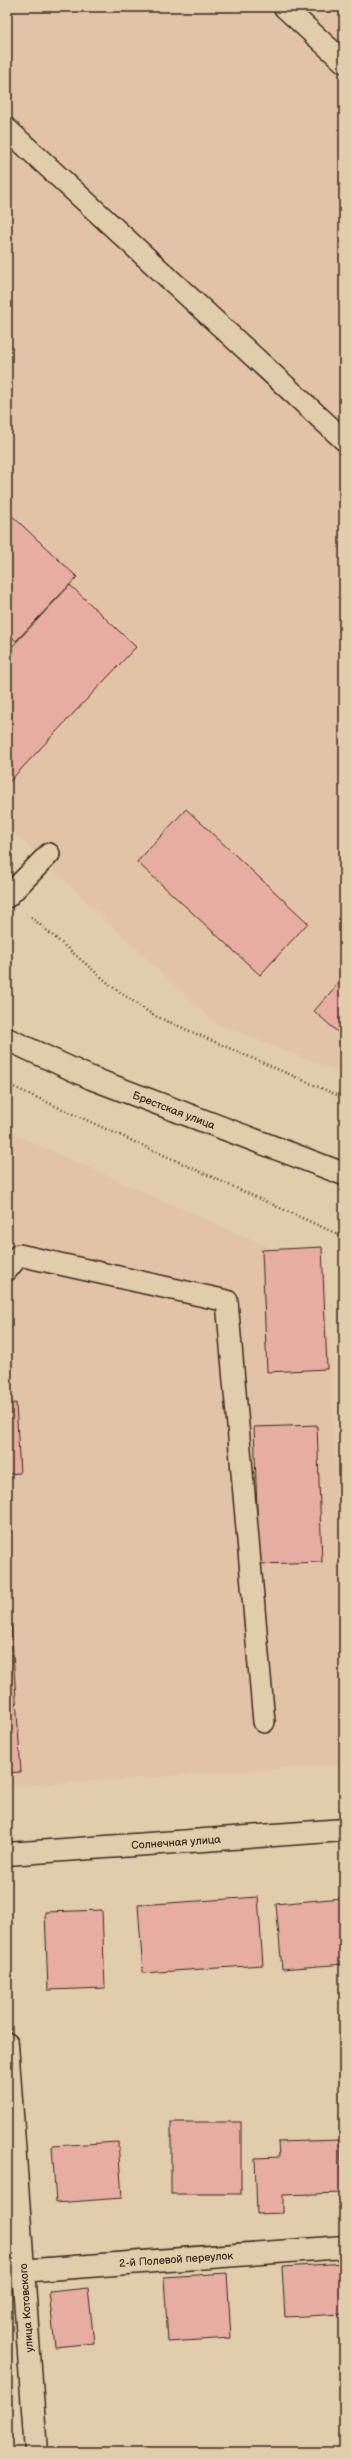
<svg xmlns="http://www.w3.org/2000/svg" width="351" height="2459" font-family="'Balsamiq Sans',sans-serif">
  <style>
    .built { fill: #e3c3a8 }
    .building { fill: #e7ada2; stroke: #3b2a1e }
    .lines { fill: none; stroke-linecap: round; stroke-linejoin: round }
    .service-casing { stroke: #3b2a1e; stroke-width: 24 }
    .minor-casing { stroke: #3b2a1e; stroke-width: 25 }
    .tertiary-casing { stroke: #3b2a1e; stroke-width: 25 }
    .path { stroke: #3b2a1e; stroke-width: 2.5; stroke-dasharray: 1 3; stroke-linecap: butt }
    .service { stroke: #e1cdab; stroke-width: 21 }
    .minor { stroke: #e1cdab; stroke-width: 22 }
    .tertiary { stroke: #e1cdab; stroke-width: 22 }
    .labels { text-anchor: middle; stroke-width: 3; stroke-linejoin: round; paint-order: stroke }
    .street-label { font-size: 11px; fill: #3b2a1e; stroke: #e1cdab }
  </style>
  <rect width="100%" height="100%" fill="#e1cdab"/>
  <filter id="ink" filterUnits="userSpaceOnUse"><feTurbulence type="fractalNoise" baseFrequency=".025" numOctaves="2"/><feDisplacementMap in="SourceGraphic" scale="8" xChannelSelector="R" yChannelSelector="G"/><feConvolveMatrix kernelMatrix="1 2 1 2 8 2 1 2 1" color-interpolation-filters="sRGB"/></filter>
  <g filter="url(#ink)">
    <g class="built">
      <path d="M 7,7 L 344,7 L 344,1074 L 215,1023 L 7,826 Z"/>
      <path d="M 7,1131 L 326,1273 L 344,1631 L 344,1764 L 7,1787 Z"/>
    </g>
    <g class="building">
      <path d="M 7,511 L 77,577 L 16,641 L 7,632 Z"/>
      <path d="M 70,585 L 136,647 L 7,784 L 7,652 Z"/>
      <path d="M 186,809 L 308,923 L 260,975 L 137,862 Z"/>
      <path d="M 344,977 L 344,1032 L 341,1035 L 314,1011 Z"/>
      <path d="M 322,1247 L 327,1369 L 267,1372 L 262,1250 Z"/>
      <path d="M 16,1403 L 20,1473 L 7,1474 L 7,1404 Z"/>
      <path d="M 317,1425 L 322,1562 L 259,1564 L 254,1427 Z"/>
      <path d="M 7,1609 L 10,1609 L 21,1772 L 7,1773 Z"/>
      <path d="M 258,1897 L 263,1965 L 143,1973 L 138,1905 Z"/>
      <path d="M 341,1898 L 344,1964 L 282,1969 L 276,1904 Z"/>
      <path d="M 102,1910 L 105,1988 L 48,1990 L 45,1912 Z"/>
      <rect x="171" y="2122" width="70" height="72"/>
      <path d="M 340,2140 L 342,2193 L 283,2195 L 283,2213 L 257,2214 L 255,2158 L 279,2157 L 278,2142 Z"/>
      <path d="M 118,2142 L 122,2198 L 56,2203 L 52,2146 Z"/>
      <path d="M 344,2263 L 344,2314 L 285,2317 L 282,2267 Z"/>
      <path d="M 227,2273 L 231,2338 L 168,2342 L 164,2277 Z"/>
      <path d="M 88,2288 L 94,2343 L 55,2347 L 49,2292 Z"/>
    </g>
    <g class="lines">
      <defs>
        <g id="service">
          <path d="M 284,7 L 344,62"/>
          <path d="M 7,129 L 344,440"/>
          <path d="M 7,897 L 49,854"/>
          <path d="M 7,1270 L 19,1255 L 227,1301 L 264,1722"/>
        </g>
        <g id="minor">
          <path d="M 7,1854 L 344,1830"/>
          <path d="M 7,2044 L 36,2452"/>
          <path d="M 7,2272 L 344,2247"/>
        </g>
        <path id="tertiary" d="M 7,1039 L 91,1078 L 344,1174"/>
      </defs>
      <use href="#service" class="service-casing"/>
      <use href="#minor" class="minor-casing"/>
      <use href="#tertiary" class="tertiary-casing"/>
      <g class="path">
        <path d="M 31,917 L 114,988 L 153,1015 L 344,1098"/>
        <path d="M 7,1084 L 344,1237"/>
      </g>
      <use href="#service" class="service"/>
      <use href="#minor" class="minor"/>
      <use href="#tertiary" class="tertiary"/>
    </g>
  </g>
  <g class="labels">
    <g class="street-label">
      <text transform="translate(174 1110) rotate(21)" y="4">Брестская улица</text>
      <text transform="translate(176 1842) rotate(-4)" y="4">Солнечная улица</text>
      <text transform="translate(176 2259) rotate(-4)" y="4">2-й Полевой переулок</text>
      <text transform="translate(26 2308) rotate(-94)" y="4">улица Котовского</text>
    </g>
  </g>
  <rect width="351" height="2459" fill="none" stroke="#e1cdab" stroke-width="24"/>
  <rect x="12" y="12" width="327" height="2435" fill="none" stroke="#3b2a1e" stroke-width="1.5" filter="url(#ink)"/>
</svg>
